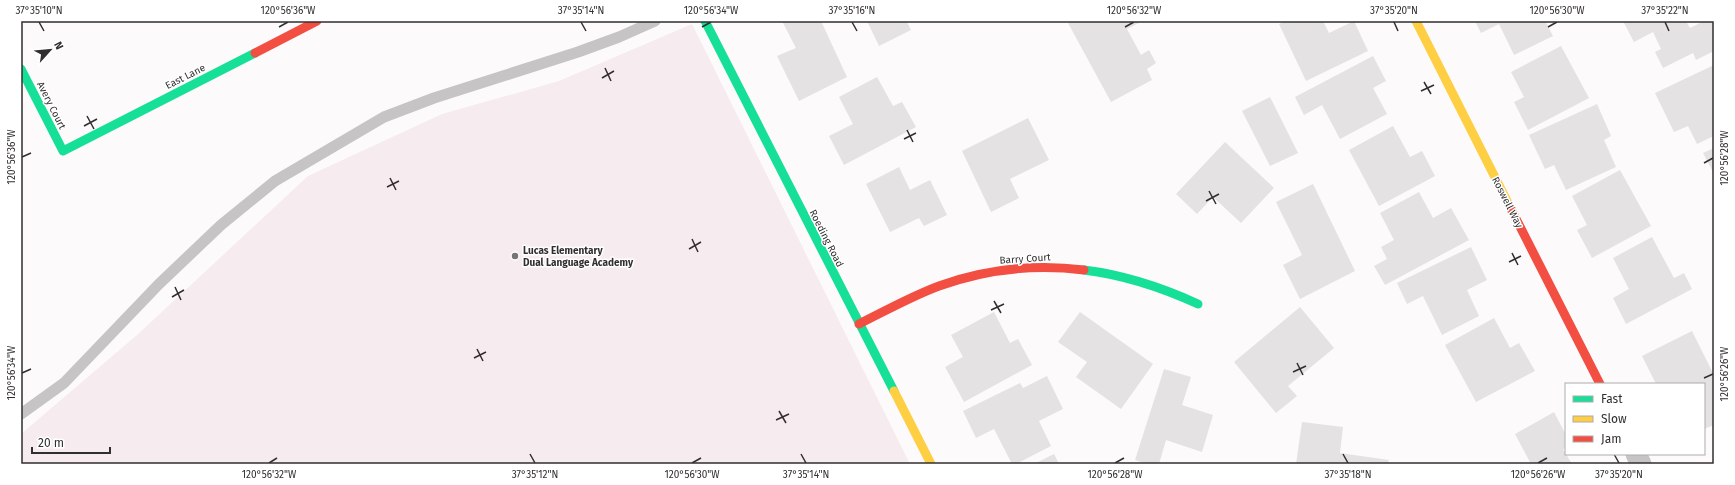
<svg xmlns="http://www.w3.org/2000/svg" width="1735" height="485" font-family="'Fira Sans',sans-serif">
  <style>
    .built { fill: #f6ebee }
    .building { fill: #e5e2e3 }
    .lines { fill: none; stroke-linecap: round; stroke-linejoin: round }
    .lane { stroke: #c6c4c5; stroke-width: 11 }
    .street { stroke: #c6c4c5; stroke-width: 21 }
    .fast { stroke: #16e098; stroke-width: 9 }
    .slow { stroke: #ffcf43; stroke-width: 9 }
    .jam { stroke: #f24e42; stroke-width: 9 }
    .ticks { fill: none; stroke: #322e2f; stroke-width: 1.5 }
    .poi-dot { fill: #797576; stroke: #fff; stroke-width: 1.5 }
    .labels { text-anchor: middle; stroke-width: 3; stroke-linejoin: round; paint-order: stroke }
    .street-label { font-size: 10px; fill: #322e2f; stroke: #fff }
    .poi-label { font-size: 10px; font-weight: bold; fill: #322e2f; stroke: #fff; text-anchor: start }
    .neatline { fill: none; stroke: #322e2f; stroke-width: 1.5 }
    .ticks-label { font-size: 10px; text-anchor: middle; fill: #322e2f }
  </style>
  <rect width="100%" height="100%" fill="#fdfafb"/>
  <path class="built" d="M 692,24 L 910,464 L 21,464 L 21,434 L 137,335 L 308,176 L 442,114 L 559,81 Z"/>
  <g class="building">
    <path d="M 782,21 L 821,21 L 847,77 L 799,101 L 777,56 L 796,48 Z"/>
    <path d="M 867,21 L 909,21 L 907,22 L 911,30 L 879,46 Z"/>
    <path d="M 1072,21 L 1143,21 L 1127,29 L 1141,55 L 1149,50 L 1156,63 L 1147,69 L 1152,80 L 1111,102 L 1068,23 Z"/>
    <path d="M 1286,21 L 1323,21 L 1329,33 L 1354,21 L 1368,51 L 1306,81 L 1279,24 Z"/>
    <path d="M 1475,21 L 1545,21 L 1553,36 L 1514,55 L 1499,24 L 1481,33 Z"/>
    <path d="M 1623,21 L 1686,21 L 1690,28 L 1704,21 L 1714,21 L 1714,51 L 1696,60 L 1693,53 L 1663,68 L 1655,52 L 1661,49 L 1653,32 L 1634,42 Z"/>
    <path d="M 1561,46 L 1589,98 L 1528,130 L 1514,102 L 1524,97 L 1511,72 Z"/>
    <path d="M 1373,56 L 1386,81 L 1373,88 L 1387,114 L 1340,139 L 1322,105 L 1304,115 L 1295,97 Z"/>
    <path d="M 1714,65 L 1714,136 L 1697,144 L 1688,126 L 1674,132 L 1655,93 Z"/>
    <path d="M 877,77 L 893,106 L 902,102 L 916,127 L 844,165 L 829,136 L 853,124 L 839,97 Z"/>
    <path d="M 1270,97 L 1298,153 L 1270,166 L 1242,111 Z"/>
    <path d="M 1597,104 L 1611,136 L 1604,140 L 1616,167 L 1566,190 L 1554,165 L 1545,169 L 1529,135 Z"/>
    <path d="M 1028,118 L 1049,160 L 1010,179 L 1019,198 L 991,212 L 962,151 Z"/>
    <path d="M 1393,126 L 1410,157 L 1422,151 L 1435,176 L 1379,206 L 1349,150 Z"/>
    <path d="M 1225,142 L 1274,188 L 1241,223 L 1213,197 L 1197,214 L 1176,194 Z"/>
    <path d="M 1714,148 L 1714,174 L 1703,153 Z"/>
    <path d="M 899,167 L 910,190 L 930,180 L 947,215 L 924,226 L 919,218 L 890,232 L 866,184 Z"/>
    <path d="M 1620,170 L 1651,226 L 1592,258 L 1577,230 L 1587,225 L 1572,196 Z"/>
    <path d="M 1313,184 L 1355,271 L 1300,299 L 1283,265 L 1302,255 L 1276,202 Z"/>
    <path d="M 1419,192 L 1433,218 L 1451,208 L 1469,240 L 1385,285 L 1374,266 L 1387,259 L 1381,247 L 1394,240 L 1380,213 Z"/>
    <path d="M 1652,237 L 1674,278 L 1684,273 L 1692,289 L 1626,324 L 1613,298 L 1629,289 L 1613,258 Z"/>
    <path d="M 1471,247 L 1487,280 L 1467,290 L 1479,316 L 1442,335 L 1423,296 L 1407,304 L 1397,283 Z"/>
    <path d="M 1300,307 L 1334,348 L 1288,386 L 1297,396 L 1276,413 L 1234,362 Z"/>
    <path d="M 994,312 L 1010,343 L 1018,339 L 1032,365 L 964,402 L 945,367 L 963,357 L 951,335 Z"/>
    <path d="M 1080,312 L 1153,364 L 1121,409 L 1076,377 L 1087,362 L 1058,342 Z"/>
    <path d="M 1494,318 L 1510,348 L 1519,343 L 1535,371 L 1476,402 L 1445,345 Z"/>
    <path d="M 1692,331 L 1714,375 L 1714,425 L 1704,429 L 1704,384 L 1656,384 L 1642,356 Z"/>
    <path d="M 1164,369 L 1191,377 L 1182,405 L 1213,415 L 1202,452 L 1166,440 L 1159,464 L 1147,464 L 1135,460 Z"/>
    <path d="M 1047,376 L 1063,409 L 1039,421 L 1051,446 L 1016,464 L 1012,464 L 994,429 L 976,438 L 963,411 L 1020,383 L 1023,388 Z"/>
    <path d="M 1554,412 L 1566,435 L 1566,448 L 1563,449 L 1572,464 L 1531,464 L 1515,434 Z"/>
    <path d="M 1302,422 L 1343,427 L 1340,453 L 1389,460 L 1388,464 L 1296,464 Z"/>
    <path d="M 1054,454 L 1059,464 L 1034,464 Z"/>
  </g>
  <g class="lines">
    <path class="lane" d="M 21,414 L 64,383 L 159,284 L 221,225 L 275,181 L 384,117 L 434,98 L 578,52 L 619,37 L 655,21"/>
    <path class="street" d="M 1636,454 L 1641,464"/>
    <g class="fast">
      <path d="M 705,21 L 894,391"/>
      <path d="M 21,69 L 63,151 L 255,53"/>
      <path d="M 1084,270 C 1125,275 1161,287 1198,304"/>
    </g>
    <g class="slow">
      <path d="M 1416,21 L 1509,205"/>
      <path d="M 894,391 L 931,464"/>
    </g>
    <g class="jam">
      <path d="M 255,53 L 317,21"/>
      <path d="M 1509,205 L 1600,384"/>
      <path d="M 859,324 C 885,311 912,296 939,286 C 986,269 1035,264 1084,270"/>
    </g>
  </g>
  <path class="ticks" d="M 39,22 L 44,31M 581,22 L 586,31M 852,22 L 857,31M 1394,22 L 1398,31M 1665,22 L 1669,31M 279,27 L 288,22M 702,27 L 711,22M 1125,27 L 1134,22M 1548,27 L 1557,22M 605,68 L 611,81M 602,78 L 614,71M 1424,82 L 1431,94M 1421,91 L 1434,85M 87,116 L 94,129M 84,126 L 97,119M 907,130 L 913,142M 904,139 L 916,133M 22,157 L 31,153M 1704,163 L 1713,158M 390,178 L 396,190M 387,187 L 399,181M 1209,191 L 1216,204M 1206,201 L 1219,194M 692,239 L 698,252M 689,249 L 701,242M 1512,253 L 1518,265M 1509,262 L 1521,256M 175,287 L 181,300M 172,297 L 184,290M 994,301 L 1001,313M 991,310 L 1004,304M 477,349 L 483,361M 474,358 L 486,352M 1297,363 L 1303,375M 1293,372 L 1306,366M 22,373 L 31,369M 1704,378 L 1713,374M 779,411 L 786,423M 776,420 L 789,414M 530,454 L 535,463M 801,454 L 806,463M 1343,454 L 1348,463M 1614,454 L 1619,463M 269,463 L 277,458M 692,463 L 701,458M 1115,463 L 1124,458M 1538,463 L 1547,458"/>
  <circle class="poi-dot" cx="515" cy="256" r="4"/>
  <g class="labels">
    <g class="street-label">
      <text transform="translate(185 76) rotate(-27)" y="4">East Lane</text>
      <text transform="translate(52 105) rotate(63)" y="4">Avery Court</text>
      <text transform="translate(1508 202) rotate(63)" y="4">Roswell Way</text>
      <text transform="translate(827 238) rotate(63)" y="4">Roeding Road</text>
      <text transform="translate(1025 258) rotate(-4)" y="4">Barry Court</text>
    </g>
    <g class="poi-label">
      <text x="523" y="254">Lucas Elementary<tspan x="523" dy="12">Dual Language Academy</tspan></text>
    </g>
  </g>
  <rect width="1735" height="485" fill="none" stroke="#ffffff" stroke-width="44"/>
  <rect x="1565" y="383" width="140" height="72" fill="#ffffff" stroke="#adabac"/>
  <rect x="1573" y="396" width="20" height="6" fill="#16e098" stroke="#adabac"/>
  <text x="1601" y="403" font-size="12" fill="#322e2f">Fast</text>
  <rect x="1573" y="416" width="20" height="6" fill="#ffcf43" stroke="#adabac"/>
  <text x="1601" y="423" font-size="12" fill="#322e2f">Slow</text>
  <rect x="1573" y="436" width="20" height="6" fill="#f24e42" stroke="#adabac"/>
  <text x="1601" y="443" font-size="12" fill="#322e2f">Jam</text>
  <g transform="translate(50 50) rotate(63)" stroke="#ffffff" stroke-width="3" paint-order="stroke">
  <path d="M0-3L7 15L0 10L-7 15Z" fill="#322e2f"/>
  <text y="-6" font-size="11" font-weight="bold" text-anchor="middle" fill="#322e2f">N</text>
  </g>
  <path d="M32 447v6h78v-6" fill="none" stroke="#322e2f" stroke-width="2"/>
  <text x="38" y="447" font-size="12" fill="#322e2f" stroke="#ffffff" stroke-width="3" paint-order="stroke">20 m</text>
  <rect x="22" y="22" width="1691" height="441" class="neatline"/>
  <g class="ticks-label">
    <text x="39" y="14">37°35'10"N</text>
    <text x="288" y="14">120°56'36"W</text>
    <text x="581" y="14">37°35'14"N</text>
    <text x="711" y="14">120°56'34"W</text>
    <text x="852" y="14">37°35'16"N</text>
    <text x="1134" y="14">120°56'32"W</text>
    <text x="1394" y="14">37°35'20"N</text>
    <text x="1557" y="14">120°56'30"W</text>
    <text x="1665" y="14">37°35'22"N</text>
    <text transform="translate(11 157) rotate(-90)" y="4">120°56'36"W</text>
    <text transform="translate(1724 158) rotate(-90)" y="4">120°56'28"W</text>
    <text transform="translate(11 373) rotate(-90)" y="4">120°56'34"W</text>
    <text transform="translate(1724 374) rotate(-90)" y="4">120°56'26"W</text>
    <text x="269" y="478">120°56'32"W</text>
    <text x="535" y="478">37°35'12"N</text>
    <text x="692" y="478">120°56'30"W</text>
    <text x="806" y="478">37°35'14"N</text>
    <text x="1115" y="478">120°56'28"W</text>
    <text x="1348" y="478">37°35'18"N</text>
    <text x="1538" y="478">120°56'26"W</text>
    <text x="1619" y="478">37°35'20"N</text>
  </g>
</svg>
